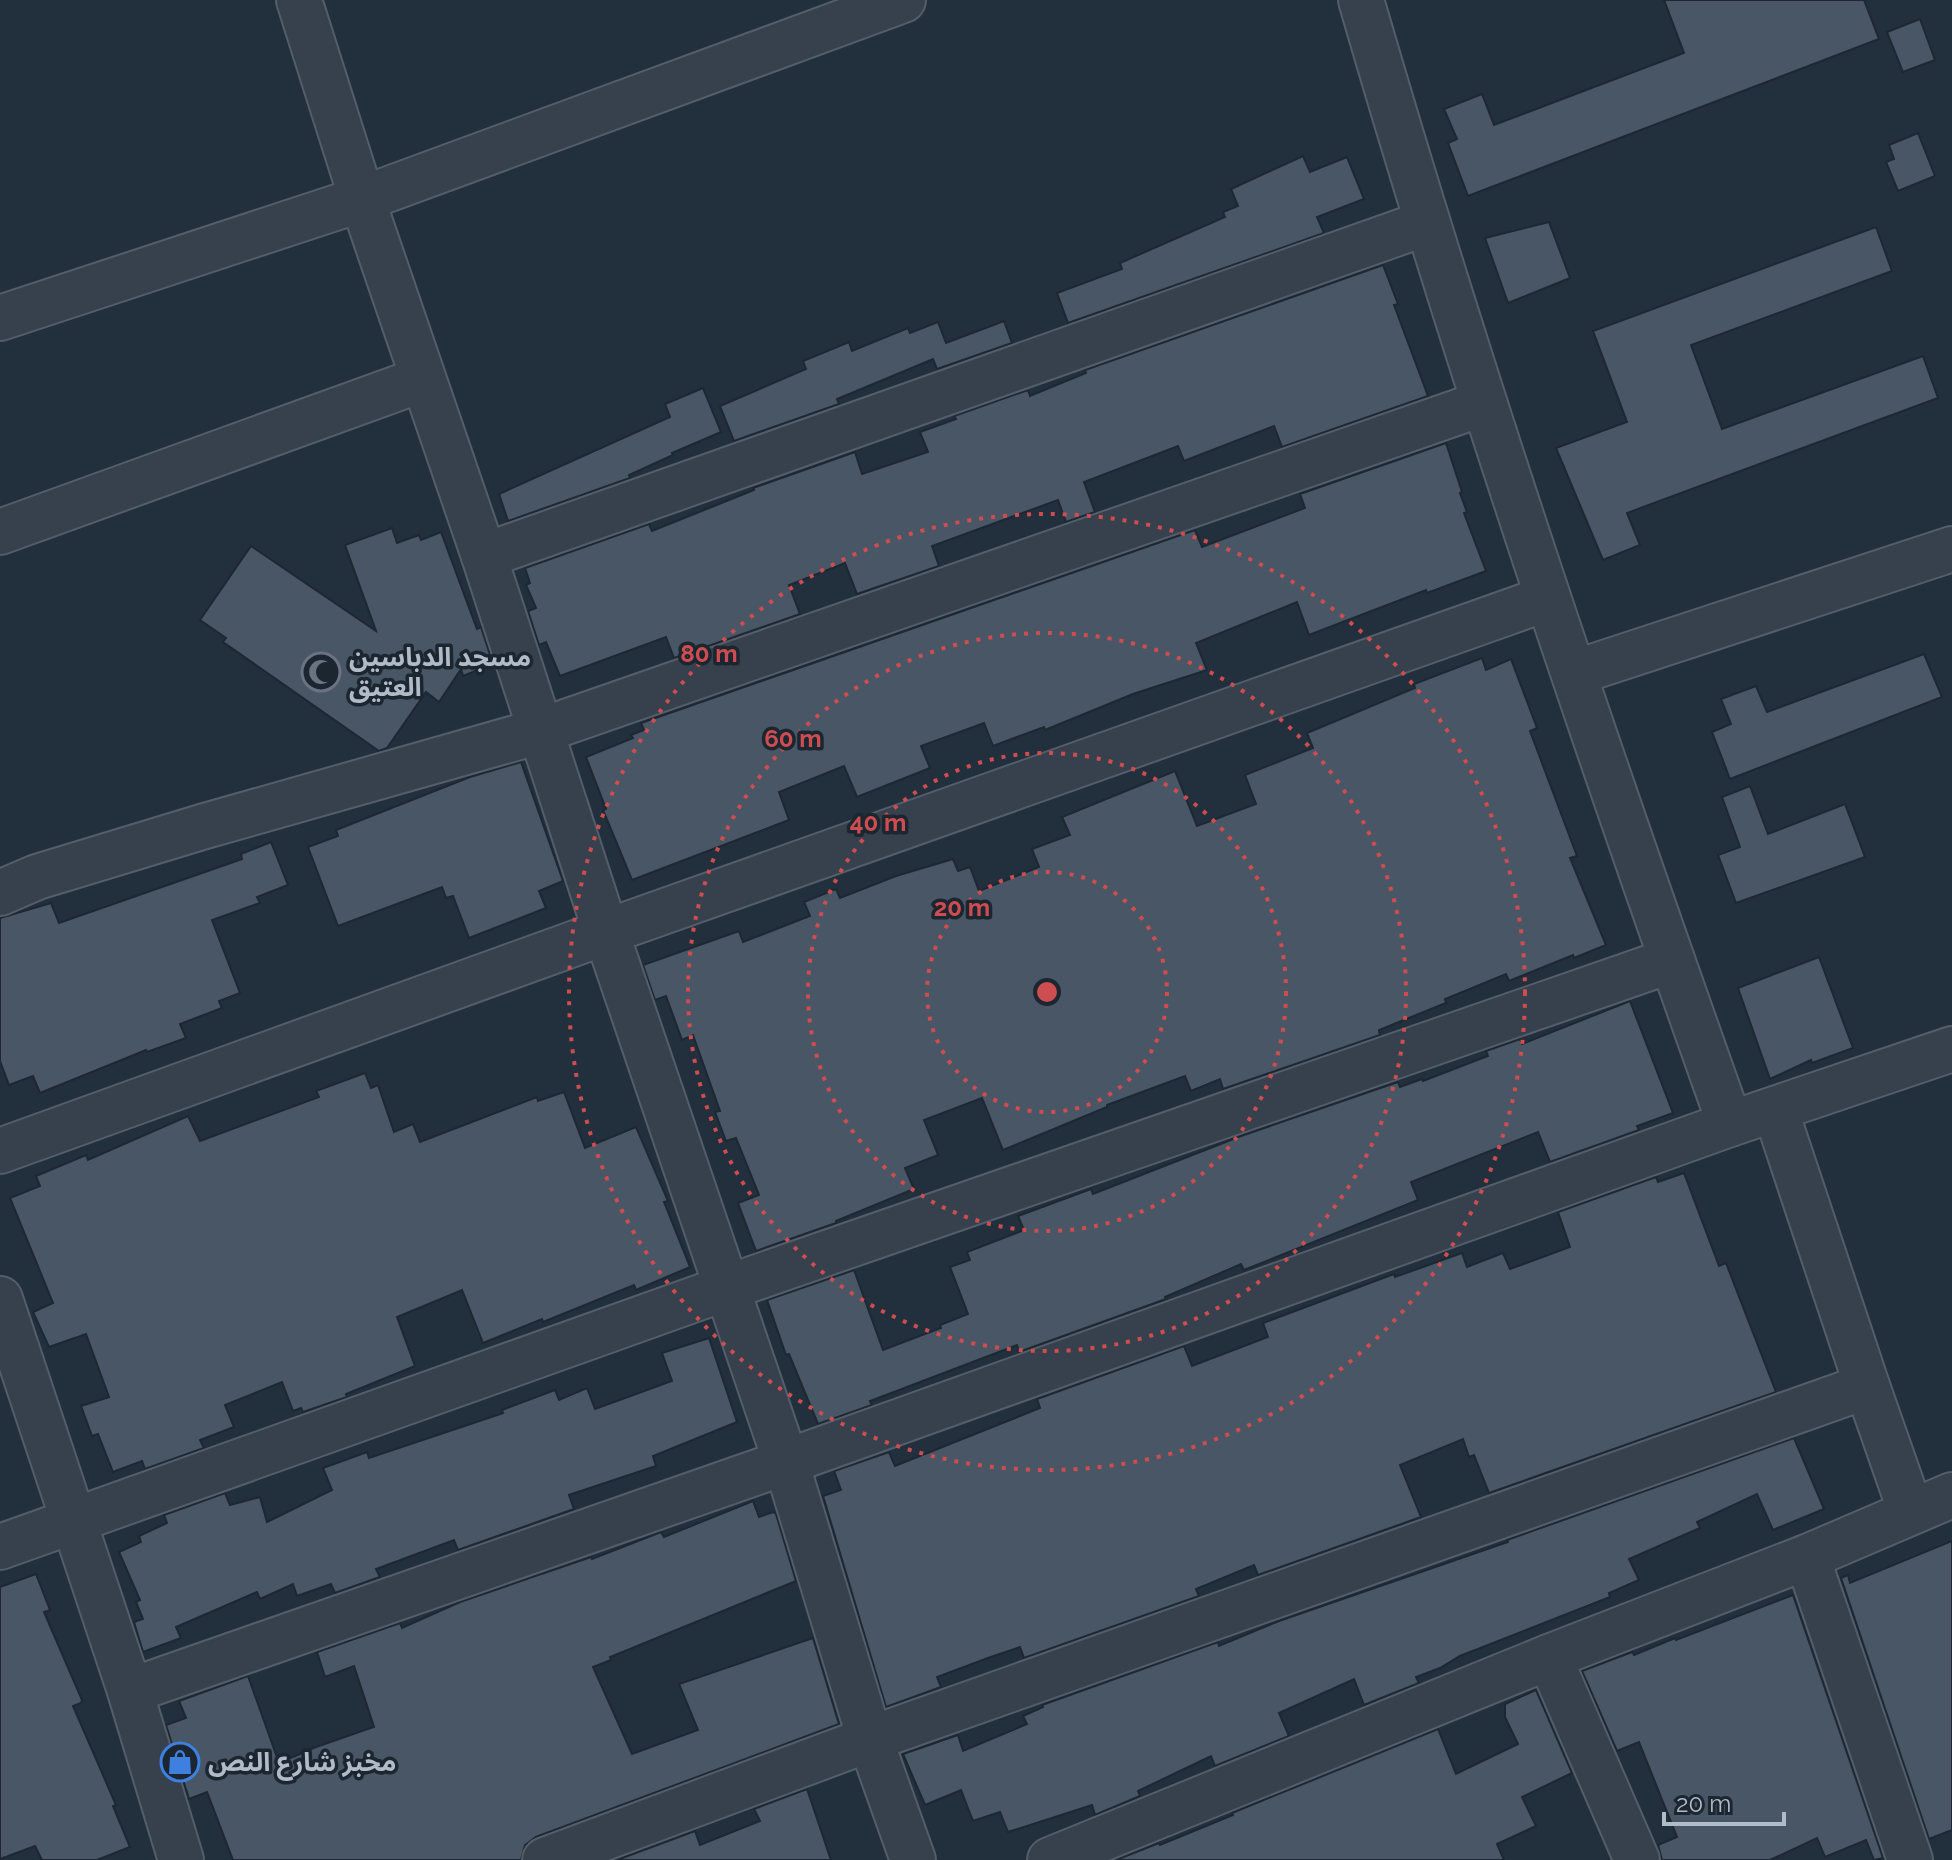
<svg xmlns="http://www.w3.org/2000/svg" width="1952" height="1860" font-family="Raleway,'Noto Sans Arabic',sans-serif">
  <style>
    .building { fill: #485666; stroke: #1d2833; stroke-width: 2 }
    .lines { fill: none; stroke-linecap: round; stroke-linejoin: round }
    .minor-casing { stroke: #545e6a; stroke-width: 48 }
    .minor { stroke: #36414d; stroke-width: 44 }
    .ring { fill: none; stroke: #cd4d50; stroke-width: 4; stroke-dasharray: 4 8 }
    .labels { text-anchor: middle; stroke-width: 7; stroke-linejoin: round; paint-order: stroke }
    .poi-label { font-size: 26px; font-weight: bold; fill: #b1bbc8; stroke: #1b2631; text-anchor: start }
    .centre { fill: #cd4d50; stroke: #1b2631; stroke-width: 4 }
    .ring-label { font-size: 24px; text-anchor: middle; font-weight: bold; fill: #cd4d50; stroke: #1b2631; stroke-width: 7; stroke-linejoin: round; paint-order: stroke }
  </style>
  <rect width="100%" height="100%" fill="#222f3d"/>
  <g class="building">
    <path d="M 1664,0 L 1864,0 L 1879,39 L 1468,196 L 1448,143 L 1457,139 L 1444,109 L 1482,94 L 1494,125 L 1684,53 Z"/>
    <path d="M 1920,19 L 1935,60 L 1903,72 L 1887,32 Z"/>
    <path d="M 1918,133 L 1935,176 L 1898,191 L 1886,162 L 1894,159 L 1889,145 Z"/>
    <path d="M 1303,156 L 1310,172 L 1347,157 L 1364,199 L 1317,217 L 1324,233 L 1068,323 L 1057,293 L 1122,269 L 1120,263 L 1225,217 L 1223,212 L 1238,206 L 1231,189 Z"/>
    <path d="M 1549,222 L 1570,278 L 1508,303 L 1485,238 Z"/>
    <path d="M 1876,227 L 1892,271 L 1691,345 L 1722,429 L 1923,356 L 1938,398 L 1627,513 L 1640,545 L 1603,560 L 1556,448 L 1627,422 L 1593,331 Z"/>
    <path d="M 1383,265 L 1398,304 L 1394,305 L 1428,396 L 1282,447 L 1274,426 L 1184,461 L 1178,446 L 1084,482 L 1095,512 L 1066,522 L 1058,500 L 932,546 L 939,566 L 857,594 L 845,563 L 789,585 L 800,614 L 674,658 L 666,637 L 560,676 L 546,642 L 539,645 L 528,611 L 536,608 L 526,585 L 530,583 L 525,568 L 649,524 L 652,531 L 754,490 L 753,488 L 855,452 L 862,474 L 928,452 L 920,432 L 956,419 L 954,416 L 1028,390 L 1030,396 L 1086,373 L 1085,370 Z"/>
    <path d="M 1004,321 L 1012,343 L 937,369 L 933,359 L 837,399 L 839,404 L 734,441 L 720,406 L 806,369 L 803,361 L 849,342 L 852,351 L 908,328 L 910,333 L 938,322 L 946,343 Z"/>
    <path d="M 703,388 L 721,432 L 672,453 L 673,455 L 629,475 L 630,478 L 508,521 L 499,494 L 670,417 L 665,404 Z"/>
    <path d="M 1446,443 L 1462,492 L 1460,493 L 1467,512 L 1464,513 L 1486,571 L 1427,593 L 1426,590 L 1309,635 L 1297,602 L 1196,643 L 1207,670 L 1133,694 L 1045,730 L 1044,727 L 993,746 L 984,723 L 921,746 L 930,768 L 857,797 L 844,766 L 779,792 L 789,820 L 632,880 L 603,810 L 606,809 L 586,757 L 633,738 L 631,735 L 644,730 L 641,723 L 1195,530 L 1202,547 L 1305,508 L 1300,494 Z"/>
    <path d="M 392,528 L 397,543 L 419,535 L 421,540 L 441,532 L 477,629 L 481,627 L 493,664 L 463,676 L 461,669 L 439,702 L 426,692 L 387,748 L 379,751 L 223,642 L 226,638 L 200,620 L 251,546 L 376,631 L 345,545 Z"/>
    <path d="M 1924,654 L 1942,697 L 1730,779 L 1712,732 L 1731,724 L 1721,699 L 1756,686 L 1767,712 Z"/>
    <path d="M 1482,658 L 1486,670 L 1511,659 L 1537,728 L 1530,731 L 1577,856 L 1570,858 L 1606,945 L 1574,958 L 1573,955 L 1509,981 L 1506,974 L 1445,999 L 1446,1003 L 1379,1030 L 1380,1035 L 1223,1089 L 1220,1079 L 1191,1091 L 1185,1076 L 1107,1105 L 1107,1107 L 1003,1150 L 982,1098 L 924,1120 L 938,1155 L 905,1168 L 914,1189 L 836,1221 L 836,1223 L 756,1251 L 738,1203 L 759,1195 L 736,1138 L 726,1141 L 715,1112 L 720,1111 L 693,1035 L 682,1040 L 666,996 L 655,1000 L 643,965 L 739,931 L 743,942 L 810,916 L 804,902 L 836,889 L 840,898 L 896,876 L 953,859 L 958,871 L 970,867 L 979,891 L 1039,867 L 1032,849 L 1070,835 L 1062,817 L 1175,771 L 1197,826 L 1256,804 L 1245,775 L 1313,748 L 1307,733 L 1415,688 L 1414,684 Z"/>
    <path d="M 521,762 L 563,881 L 539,891 L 546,908 L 469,938 L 453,896 L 446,898 L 442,887 L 338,926 L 308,847 L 338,836 L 336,830 L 470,777 Z"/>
    <path d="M 1750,786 L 1768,834 L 1845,804 L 1865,857 L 1736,903 L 1718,855 L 1740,847 L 1722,797 Z"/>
    <path d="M 271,842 L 288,885 L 257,897 L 260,903 L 212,920 L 240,993 L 219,1001 L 222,1008 L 180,1024 L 186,1038 L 147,1052 L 146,1050 L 40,1093 L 33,1076 L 9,1085 L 0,1061 L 0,918 L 51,903 L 59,923 L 242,859 L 241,854 Z"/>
    <path d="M 1819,957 L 1853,1048 L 1812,1063 L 1811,1060 L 1770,1079 L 1738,988 Z"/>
    <path d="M 1630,1001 L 1673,1113 L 1637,1126 L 1639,1130 L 1550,1162 L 1538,1132 L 1411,1182 L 1418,1200 L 1244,1270 L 1241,1264 L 1165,1297 L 1166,1299 L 1019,1352 L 1017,1345 L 870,1401 L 872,1405 L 818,1424 L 789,1354 L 786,1355 L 767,1300 L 854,1270 L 883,1350 L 941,1328 L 940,1325 L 968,1314 L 950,1267 L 970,1260 L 967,1252 L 1024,1230 L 1018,1216 L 1091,1189 L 1093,1194 L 1241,1136 L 1398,1082 L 1400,1087 L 1422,1079 L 1423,1081 L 1488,1056 L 1486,1051 L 1520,1039 L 1522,1044 Z"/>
    <path d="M 365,1073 L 371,1088 L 378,1085 L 394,1132 L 413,1124 L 420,1142 L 537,1097 L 538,1101 L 564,1092 L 585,1148 L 636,1127 L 668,1201 L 664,1202 L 690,1267 L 636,1290 L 634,1285 L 543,1322 L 542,1319 L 483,1343 L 462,1290 L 397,1317 L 415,1366 L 346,1394 L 347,1397 L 303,1412 L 301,1408 L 293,1411 L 282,1382 L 225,1405 L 234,1427 L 200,1440 L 204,1448 L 145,1469 L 142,1461 L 113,1472 L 98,1434 L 92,1436 L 81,1406 L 109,1397 L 86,1334 L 49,1347 L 33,1312 L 53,1303 L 10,1198 L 40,1186 L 36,1176 L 86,1155 L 88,1160 L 188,1116 L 200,1141 L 319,1097 L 316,1091 Z"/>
    <path d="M 1684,1173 L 1719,1266 L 1726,1263 L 1776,1392 L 1489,1493 L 1474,1455 L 1469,1457 L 1463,1439 L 1400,1465 L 1421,1517 L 1258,1575 L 1254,1565 L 1196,1589 L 1199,1596 L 1024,1658 L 1020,1647 L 988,1658 L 937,1677 L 941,1687 L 886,1707 L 823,1496 L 841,1490 L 834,1471 L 889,1452 L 895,1466 L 1040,1408 L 1037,1399 L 1184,1346 L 1192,1366 L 1268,1337 L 1263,1323 L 1394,1274 L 1395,1277 L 1462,1253 L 1467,1267 L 1503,1253 L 1510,1269 L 1570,1247 L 1558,1212 L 1656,1177 L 1658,1182 Z"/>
    <path d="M 709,1338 L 737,1422 L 653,1456 L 656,1466 L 569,1495 L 574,1509 L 458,1550 L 454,1540 L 376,1569 L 380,1577 L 335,1593 L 331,1584 L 297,1596 L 293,1584 L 260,1599 L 257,1592 L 176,1627 L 181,1638 L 143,1652 L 134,1622 L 143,1619 L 136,1602 L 140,1600 L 119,1552 L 141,1542 L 139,1536 L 167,1523 L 164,1515 L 225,1493 L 230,1505 L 260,1497 L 267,1522 L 332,1490 L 323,1468 L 367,1452 L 369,1458 L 503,1413 L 502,1410 L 555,1390 L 559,1400 L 587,1388 L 595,1409 L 672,1381 L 662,1353 Z"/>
    <path d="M 1794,1438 L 1824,1509 L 1773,1530 L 1757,1494 L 1697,1522 L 1700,1528 L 1629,1559 L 1639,1580 L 1609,1593 L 1610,1597 L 1460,1656 L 1440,1668 L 1416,1677 L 1419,1683 L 1364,1705 L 1354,1679 L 1279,1713 L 1289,1736 L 1215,1766 L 1211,1756 L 1138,1791 L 1140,1796 L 1095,1815 L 1092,1805 L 1008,1832 L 1000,1812 L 973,1821 L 961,1790 L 925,1805 L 903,1754 L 958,1735 L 963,1751 L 1027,1724 L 1023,1716 L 1043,1707 L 1042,1705 L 1218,1642 L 1219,1646 L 1279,1621 L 1508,1542 L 1507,1540 Z"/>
    <path d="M 753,1501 L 759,1517 L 773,1512 L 776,1514 L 796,1581 L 610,1657 L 611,1660 L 593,1667 L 632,1754 L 698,1730 L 679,1684 L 813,1638 L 839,1724 L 536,1837 L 525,1845 L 521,1860 L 233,1860 L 207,1792 L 189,1799 L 166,1725 L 186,1718 L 179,1701 L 248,1676 L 279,1763 L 316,1747 L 374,1727 L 354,1666 L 325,1677 L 317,1652 L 400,1623 L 402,1628 L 460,1602 L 591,1557 L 592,1559 L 661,1532 L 664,1537 Z"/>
    <path d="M 1952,1541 L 1952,1830 L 1929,1839 L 1841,1578 L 1848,1575 L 1850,1583 Z"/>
    <path d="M 36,1574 L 50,1610 L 44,1612 L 82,1700 L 81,1703 L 73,1706 L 116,1805 L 113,1806 L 130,1847 L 97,1860 L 42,1860 L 35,1846 L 0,1859 L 0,1587 Z"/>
    <path d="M 1793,1595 L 1883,1858 L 1874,1860 L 1866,1840 L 1825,1857 L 1817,1838 L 1770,1860 L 1662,1860 L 1658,1845 L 1677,1837 L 1639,1742 L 1617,1751 L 1582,1671 L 1632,1652 L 1634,1655 L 1675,1638 L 1676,1640 Z"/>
    <path d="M 1536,1690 L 1572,1773 L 1522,1797 L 1536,1826 L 1497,1844 L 1504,1860 L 1116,1860 L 1159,1843 L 1160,1845 L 1233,1815 L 1232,1813 L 1438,1729 L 1456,1774 L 1518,1744 L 1505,1717 L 1505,1704 Z"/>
    <path d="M 807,1789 L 831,1860 L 617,1860 L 695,1831 L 700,1845 L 760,1821 L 754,1809 Z"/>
  </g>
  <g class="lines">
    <defs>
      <g id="minor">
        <path d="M 299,0 L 362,199 L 484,556 L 606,932 L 786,1462 L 870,1739 L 913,1860"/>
        <path d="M 1361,0 C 1471,379 1598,753 1730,1124"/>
        <path d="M 0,318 L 362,199 L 903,0"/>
        <path d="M 0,532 L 423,379"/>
        <path d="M 484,556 L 1426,223"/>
        <path d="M 1574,673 L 1952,549"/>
        <path d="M 0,893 L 37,877 L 205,826 L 540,731 L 1484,403"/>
        <path d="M 1775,1109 L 1867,1386 L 1911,1512"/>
        <path d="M 0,1151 L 606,932 L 1548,598"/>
        <path d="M 0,1299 L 130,1691 L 181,1860"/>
        <path d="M 0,1547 L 726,1288 L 1672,960"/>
        <path d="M 1807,1557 L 1910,1860"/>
        <path d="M 1549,1657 L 1637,1860"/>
        <path d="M 130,1691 L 786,1462 L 1730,1124 L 1952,1049"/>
        <path d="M 545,1860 L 870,1739 L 1867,1386"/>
        <path d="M 1050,1860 L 1549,1657 L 1807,1557 L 1952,1495"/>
      </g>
    </defs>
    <use href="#minor" class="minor-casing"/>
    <use href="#minor" class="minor"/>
  </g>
  <g class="ring">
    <circle cx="1047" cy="992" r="120"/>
    <circle cx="1047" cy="992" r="239"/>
    <circle cx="1047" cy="992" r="359"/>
    <circle cx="1047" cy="992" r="478"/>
  </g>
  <defs>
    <symbol id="mosque-ring" viewBox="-11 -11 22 22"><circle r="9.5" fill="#1b2631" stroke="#6b7280" stroke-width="1.5"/><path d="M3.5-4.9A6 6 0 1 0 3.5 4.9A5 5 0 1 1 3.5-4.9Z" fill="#6b7280"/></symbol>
    <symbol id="shop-ring" viewBox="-11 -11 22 22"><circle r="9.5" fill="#1b2631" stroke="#3f7fe0" stroke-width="1.5"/><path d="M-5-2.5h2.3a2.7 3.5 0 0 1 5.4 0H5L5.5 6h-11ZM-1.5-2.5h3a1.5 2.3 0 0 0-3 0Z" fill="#3f7fe0"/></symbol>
  </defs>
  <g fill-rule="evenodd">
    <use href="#mosque-ring" x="299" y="650" width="44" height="44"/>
    <use href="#shop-ring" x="158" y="1740" width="44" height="44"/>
  </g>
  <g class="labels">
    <g class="poi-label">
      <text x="349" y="666">مسجد الدباسين<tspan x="349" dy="30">العتيق</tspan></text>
      <text x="208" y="1771">مخبز شارع النص</text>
    </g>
  </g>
  <circle cx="1047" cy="992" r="12" class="centre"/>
  <g class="ring-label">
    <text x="709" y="662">80 m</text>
    <text x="793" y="747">60 m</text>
    <text x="878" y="831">40 m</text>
    <text x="962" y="916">20 m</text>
  </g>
  <path d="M1664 1812v12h120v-12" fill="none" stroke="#b1bbc8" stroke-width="4"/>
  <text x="1676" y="1812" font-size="24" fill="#b1bbc8" stroke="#1b2631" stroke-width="6" paint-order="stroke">20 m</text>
</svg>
